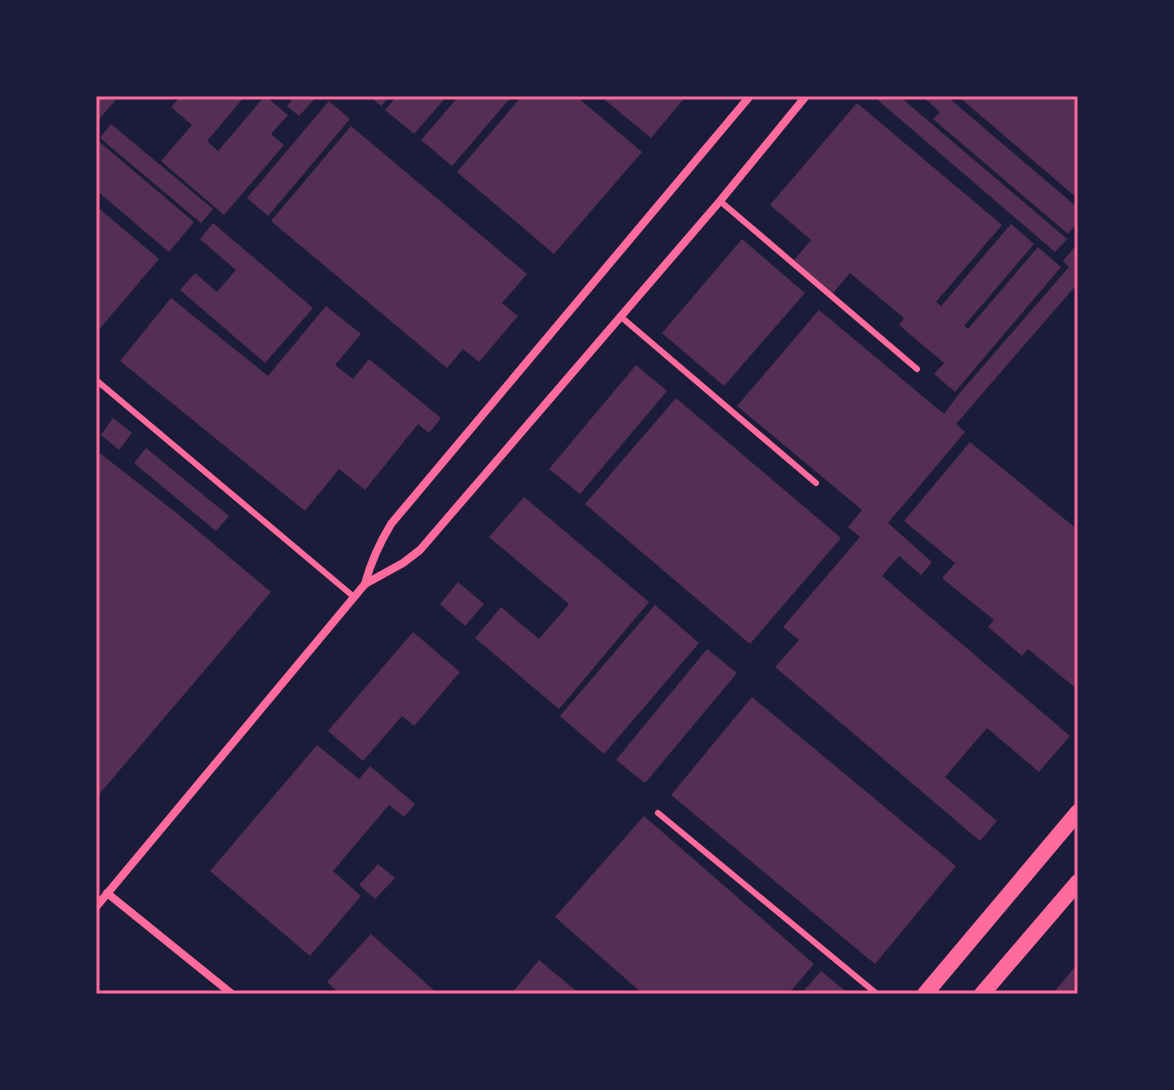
<svg xmlns="http://www.w3.org/2000/svg" width="1174" height="1090" font-family="'DejaVu Sans',sans-serif">
  <style>
    .building { fill: #542f53 }
    .lines { fill: none; stroke-linecap: round; stroke-linejoin: round }
    .service { stroke: #ff6b9d; stroke-width: 6 }
    .minor { stroke: #ff6b9d; stroke-width: 8 }
    .secondary { stroke: #ff6b9d; stroke-width: 16 }
    .neatline { fill: none; stroke: #ff6b9d; stroke-width: 3 }
  </style>
  <rect width="100%" height="100%" fill="#1b1b3a"/>
  <g class="building">
    <path d="M 96,96 L 119,96 L 96,123 Z"/>
    <path d="M 181,96 L 245,96 L 207,141 L 218,151 L 265,96 L 288,115 L 271,134 L 284,145 L 224,215 L 161,161 L 192,125 L 171,107 Z"/>
    <path d="M 295,96 L 317,96 L 299,116 L 287,106 Z"/>
    <path d="M 369,96 L 390,96 L 381,106 Z"/>
    <path d="M 397,96 L 447,96 L 414,134 L 385,110 Z"/>
    <path d="M 459,96 L 512,96 L 452,166 L 421,140 Z"/>
    <path d="M 522,96 L 576,96 L 642,152 L 554,254 L 457,172 Z"/>
    <path d="M 600,96 L 686,96 L 651,138 Z"/>
    <path d="M 873,96 L 899,96 L 1067,239 L 1055,252 Z"/>
    <path d="M 922,96 L 953,96 L 950,99 L 1078,208 L 1078,222 L 1068,234 L 933,119 L 940,112 Z"/>
    <path d="M 958,96 L 1078,96 L 1078,199 Z"/>
    <path d="M 329,101 L 350,119 L 268,216 L 247,198 Z"/>
    <path d="M 857,103 L 1002,225 L 936,302 L 941,306 L 1011,224 L 1034,244 L 964,326 L 968,329 L 1038,247 L 1061,267 L 955,392 L 934,374 L 944,363 L 899,325 L 904,318 L 850,273 L 833,293 L 794,260 L 811,240 L 770,205 Z"/>
    <path d="M 111,124 L 213,209 L 201,223 L 100,138 Z"/>
    <path d="M 351,126 L 527,274 L 502,303 L 518,316 L 479,362 L 463,349 L 447,368 L 271,221 Z"/>
    <path d="M 96,139 L 194,222 L 169,252 L 96,190 Z"/>
    <path d="M 96,206 L 159,259 L 96,333 Z"/>
    <path d="M 213,223 L 313,308 L 265,363 L 180,290 L 195,273 L 217,292 L 236,270 L 200,239 Z"/>
    <path d="M 742,239 L 805,293 L 724,386 L 662,333 Z"/>
    <path d="M 1078,243 L 1078,283 L 956,424 L 965,432 L 888,523 L 932,562 L 921,575 L 899,556 L 882,576 L 1070,736 L 1039,772 L 987,728 L 945,777 L 997,821 L 980,841 L 775,667 L 799,640 L 783,627 L 860,537 L 848,527 L 862,510 L 737,406 L 819,310 L 944,414 L 958,395 L 1069,267 L 1063,261 Z"/>
    <path d="M 171,298 L 268,376 L 326,306 L 361,334 L 335,365 L 353,379 L 369,359 L 441,418 L 429,433 L 418,424 L 365,490 L 339,469 L 305,511 L 120,361 Z"/>
    <path d="M 636,365 L 667,391 L 580,494 L 549,469 Z"/>
    <path d="M 676,398 L 841,538 L 750,644 L 585,504 Z"/>
    <path d="M 113,418 L 132,433 L 119,450 L 101,435 Z"/>
    <path d="M 970,442 L 1078,530 L 1078,690 L 1028,649 L 1022,656 L 988,627 L 994,620 L 942,578 L 955,563 L 904,521 Z"/>
    <path d="M 146,448 L 229,516 L 216,531 L 134,463 Z"/>
    <path d="M 96,454 L 101,454 L 179,515 L 271,592 L 96,798 Z"/>
    <path d="M 524,497 L 649,602 L 559,709 L 475,638 L 501,607 L 539,639 L 569,604 L 489,537 Z"/>
    <path d="M 458,582 L 484,604 L 465,626 L 440,604 Z"/>
    <path d="M 655,605 L 699,643 L 604,754 L 560,716 Z"/>
    <path d="M 413,632 L 460,672 L 414,726 L 402,716 L 363,761 L 328,731 Z"/>
    <path d="M 707,649 L 737,673 L 645,783 L 616,760 Z"/>
    <path d="M 752,697 L 956,866 L 875,964 L 671,795 Z"/>
    <path d="M 317,745 L 359,779 L 370,766 L 415,804 L 404,817 L 389,805 L 333,871 L 361,896 L 310,956 L 210,871 Z"/>
    <path d="M 644,816 L 814,964 L 788,994 L 643,994 L 555,917 Z"/>
    <path d="M 378,864 L 395,878 L 375,899 L 359,885 Z"/>
    <path d="M 371,934 L 438,994 L 340,994 L 327,982 Z"/>
    <path d="M 539,960 L 580,994 L 511,994 Z"/>
    <path d="M 1076,966 L 1078,968 L 1078,994 L 1052,994 Z"/>
    <path d="M 821,971 L 849,994 L 801,994 Z"/>
  </g>
  <g class="lines">
    <g class="service">
      <path d="M 720,201 L 917,369"/>
      <path d="M 620,316 L 816,483"/>
      <path d="M 96,380 L 354,597"/>
      <path d="M 658,813 L 877,994"/>
    </g>
    <g class="minor">
      <path d="M 365,584 C 371,561 379,544 391,524 L 750,96"/>
      <path d="M 107,893 L 232,994"/>
      <path d="M 96,907 L 365,584 L 403,563 L 420,550 L 720,201 L 806,96"/>
    </g>
    <g class="secondary">
      <path d="M 925,994 L 1078,812"/>
      <path d="M 982,994 L 1078,882"/>
    </g>
  </g>
  <rect width="1174" height="1090" fill="none" stroke="#1b1b3a" stroke-width="196"/>
  <rect x="98" y="98" width="978" height="894" class="neatline"/>
</svg>
